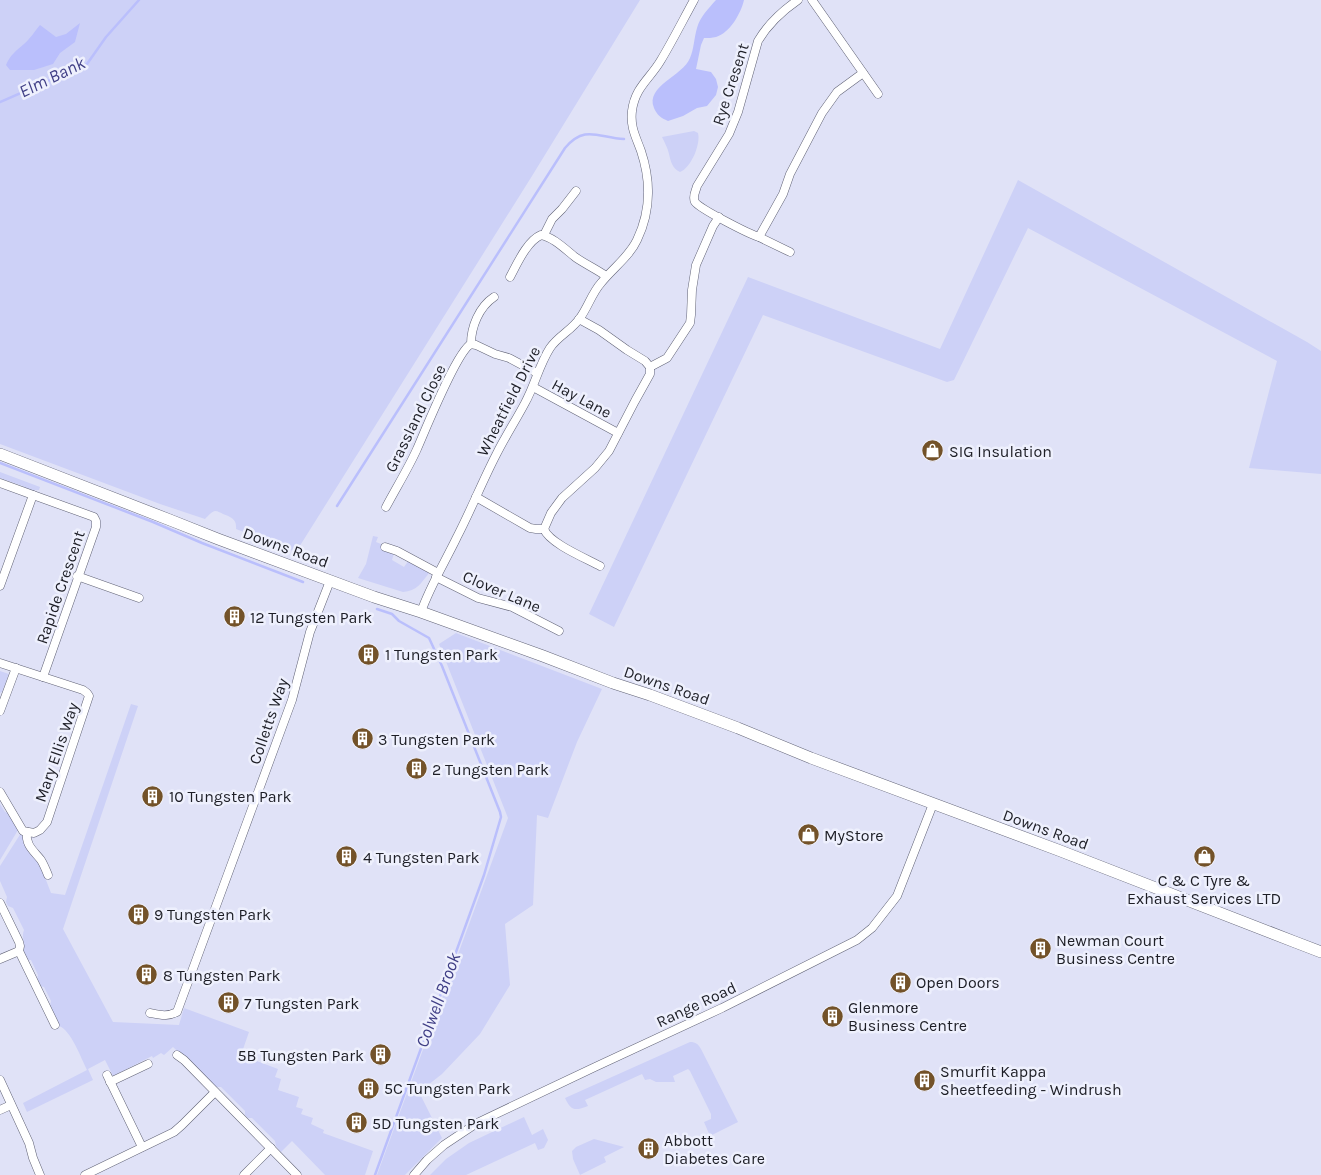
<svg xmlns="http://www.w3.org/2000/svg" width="1321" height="1175" font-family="Karla,sans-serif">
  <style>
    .green { fill: #cdd1f7 }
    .water { fill: #babffc }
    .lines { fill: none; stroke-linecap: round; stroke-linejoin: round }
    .stream { stroke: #babffc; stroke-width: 2.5 }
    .street-casing { stroke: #616376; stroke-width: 9 }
    .secondary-casing { stroke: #616376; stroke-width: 12 }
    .street { stroke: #fff; stroke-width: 8 }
    .secondary { stroke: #fff; stroke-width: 11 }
    .labels { text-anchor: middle; stroke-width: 5; stroke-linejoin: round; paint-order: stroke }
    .street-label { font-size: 16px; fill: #1d1e26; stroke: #eef0fd }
    .poi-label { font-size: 16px; fill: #1d1e26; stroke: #eef0fd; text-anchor: start }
    .water-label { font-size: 18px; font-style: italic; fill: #403f86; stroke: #eef0fd }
  </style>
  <rect width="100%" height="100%" fill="#e0e2f7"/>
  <g class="green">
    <path d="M 0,0 L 640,0 L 532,176 L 296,552 L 236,529 C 237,519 231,517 223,514 C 221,513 218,511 215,511 C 211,512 208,516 205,519 L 160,504 L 0,444 Z"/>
    <path d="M 694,131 L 698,133 C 701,144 691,168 680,172 C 672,168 671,162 669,154 C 668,149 665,143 662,137 Z"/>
    <path d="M 1018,180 L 1307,342 L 1321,351 L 1321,474 L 1249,468 L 1277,361 L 1028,228 L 954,380 L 947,382 L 763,315 L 614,627 L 589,614 L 748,277 L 940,349 Z"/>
    <path d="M 0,472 L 40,487 L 39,490 L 34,490 L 31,492 L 23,486 L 0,478 Z"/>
    <path d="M 373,536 L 378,537 L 376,542 L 381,544 L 382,547 L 394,553 L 392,560 L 404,567 L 409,560 L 429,573 C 421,583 417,591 403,592 L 358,578 L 366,564 Z"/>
    <path d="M 456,633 L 602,689 L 577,742 L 548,818 L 537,815 L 533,905 L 505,924 L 510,985 L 480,1034 L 442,1074 L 419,1092 L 442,1138 L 405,1175 L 377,1175 L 508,818 L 439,644 Z"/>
    <path d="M 0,671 L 9,674 L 2,692 L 0,693 Z"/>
    <path d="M 131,704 L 138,706 L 63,929 L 113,1022 L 179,1025 L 184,1008 L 249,1032 L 241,1055 L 278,1069 L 275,1077 L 281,1079 L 278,1090 L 299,1097 L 296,1107 L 303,1109 L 301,1114 L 313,1118 L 311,1124 L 324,1130 L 323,1133 L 373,1151 L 365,1175 L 325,1175 L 292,1141 L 281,1152 L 276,1146 L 275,1141 L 252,1118 L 248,1118 L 245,1115 L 245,1111 L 221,1087 L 216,1087 L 173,1047 L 164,1055 L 161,1053 L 153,1058 L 152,1056 L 113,1076 L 105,1060 L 88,1069 L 93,1080 L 27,1112 L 23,1103 L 87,1070 C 81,1058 71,1030 59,1026 L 50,1006 L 51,1001 L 44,987 L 40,986 L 37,980 L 38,975 L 31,960 L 27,960 L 22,951 C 26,943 21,937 24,930 L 13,908 L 8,906 L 6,902 L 7,897 L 0,881 L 0,866 L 21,833 L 29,851 L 39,862 L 51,893 L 65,895 Z"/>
    <path d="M 0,804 L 5,812 L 9,813 L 18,830 L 0,860 Z"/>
    <path d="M 690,1042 C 696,1042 698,1044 701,1049 L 738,1122 L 710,1136 L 704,1122 L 711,1119 L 711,1114 L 690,1071 L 688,1069 L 673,1076 L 675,1082 L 656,1082 L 650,1079 L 645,1080 L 642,1074 L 585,1100 L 588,1106 C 575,1111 571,1111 565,1098 Z"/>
    <path d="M 524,1117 L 532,1135 L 543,1129 L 548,1140 L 544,1148 L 538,1150 L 535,1143 L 466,1175 L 430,1175 L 446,1159 L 469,1143 Z"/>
    <path d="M 594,1139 L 624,1147 L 604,1157 L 606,1162 L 580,1175 L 573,1159 L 572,1151 L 576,1147 Z"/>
  </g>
  <g class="water">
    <path d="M 716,0 L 744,0 C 741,13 730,33 716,37 C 712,38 708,38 704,38 L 701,45 L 696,69 L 711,72 L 716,79 L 718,87 L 716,95 L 707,106 L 697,108 L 683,116 L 668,121 C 661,118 657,115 654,108 C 645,86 683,76 690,58 C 694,49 694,38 697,28 C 700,17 708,9 716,0 Z"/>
    <path d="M 80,23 L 75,42 L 60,53 L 53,64 L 34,70 L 10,70 L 6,65 C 10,55 16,51 24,44 C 30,39 35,31 40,25 L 56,37 L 66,34 Z"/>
  </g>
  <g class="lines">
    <g class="stream">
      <path d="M 0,102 L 87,64 L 106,37 L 139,0"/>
      <path d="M 0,463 L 153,522 L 202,543 L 303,582"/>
      <path d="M 337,506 L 565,148 C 585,124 599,138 624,139"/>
      <path d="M 375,1175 L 484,875 L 501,817 L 500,812 L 442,666 L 429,638 L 399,621 L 392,614 L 377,609"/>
    </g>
    <defs>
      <g id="street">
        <path d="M 798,0 C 782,11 768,24 758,41 L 738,112 L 729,134 L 697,186 C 696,191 692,196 695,202 C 700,209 749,234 759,237 L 783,194 L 790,174 L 822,113 L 837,92 L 863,73"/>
        <path d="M 812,0 L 878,94"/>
        <path d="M 544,235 L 552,219 L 562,209 L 576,191"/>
        <path d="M 759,237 L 790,252"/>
        <path d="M 510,277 C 517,264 527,241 541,235 C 553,237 565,249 575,257 C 585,264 596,269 606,276"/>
        <path d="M 471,344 L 476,345 L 495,354 L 509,358 L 537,373"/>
        <path d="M 650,367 L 667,358 L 690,323 L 691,315 L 692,290 L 696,265 L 713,226 L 719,217"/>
        <path d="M 533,387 L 618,433"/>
        <path d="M 0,483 L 33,495"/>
        <path d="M 476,497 L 530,528 L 536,529 L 544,529"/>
        <path d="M 386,507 C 396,488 408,469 417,449 C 425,431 457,351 471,344 C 471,327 479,307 494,297"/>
        <path d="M 544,529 L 551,513 L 562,498 L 595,468 L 609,451 L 635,401 L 650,374 L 650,367 L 645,361 L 627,350 L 599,330 L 579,319"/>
        <path d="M 544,529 C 549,543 585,558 600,566"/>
        <path d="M 385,547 L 397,551 L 438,573"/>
        <path d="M 77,576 L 139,598"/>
        <path d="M 436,577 L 478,598 L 512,607 L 559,631"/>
        <path d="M 0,586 L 33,495 L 94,517 L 96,521 L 96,527 L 43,677"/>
        <path d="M 421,612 C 430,586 445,562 457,537 C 471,510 482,482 496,455 C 505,437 516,420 525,403 C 535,385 539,365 550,348 C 558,336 572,330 580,318 C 588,307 592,293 601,283 C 613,268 629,257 637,240 C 651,211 651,181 641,151 C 636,137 630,127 632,111 C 635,87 650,79 661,60 C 673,40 683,20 694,0"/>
        <path d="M 0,663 L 83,690 L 87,693 L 89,696 L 47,822 L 40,830 L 34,833 L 23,831 L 0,792"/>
        <path d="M 0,711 L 16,668"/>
        <path d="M 27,832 C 25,845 34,851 41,860 C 44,865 46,870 48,875"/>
        <path d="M 0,903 L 19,942 L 20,946 L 19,951 L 55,1025"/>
        <path d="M 0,959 L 19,951"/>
        <path d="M 150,1013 C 160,1015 167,1017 177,1012 L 292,700 L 310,632 L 330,581"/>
        <path d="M 177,1055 L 184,1060 L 297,1175"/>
        <path d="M 107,1075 L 142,1147"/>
        <path d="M 0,1080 L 29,1143 L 33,1158 L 40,1175"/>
        <path d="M 110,1082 L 148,1064"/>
        <path d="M 0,1110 L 11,1105"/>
        <path d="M 85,1175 L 174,1132 L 182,1125 L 215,1092"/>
        <path d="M 244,1175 L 271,1148"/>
        <path d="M 414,1175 L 427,1160 L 444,1145 L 477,1123 L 595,1067 L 722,1008 L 857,940 L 872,928 L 897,896 L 933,804"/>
      </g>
      <path id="secondary" d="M 0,454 L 170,520 L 218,539 L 374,597 L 421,612 L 543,656 L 613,683 L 650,695 L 738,728 L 811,758 L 1058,850 L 1295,942 L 1321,952"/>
    </defs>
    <use href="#street" class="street-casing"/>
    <use href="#secondary" class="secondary-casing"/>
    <use href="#street" class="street"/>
    <use href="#secondary" class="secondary"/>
  </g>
  <defs>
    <symbol id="shop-disc" viewBox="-11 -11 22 22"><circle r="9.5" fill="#735229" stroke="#eef0fd"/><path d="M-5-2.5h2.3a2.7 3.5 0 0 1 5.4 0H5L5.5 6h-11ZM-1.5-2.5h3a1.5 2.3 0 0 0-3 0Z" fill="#fff"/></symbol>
    <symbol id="building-disc" viewBox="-11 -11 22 22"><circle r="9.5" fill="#735229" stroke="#eef0fd"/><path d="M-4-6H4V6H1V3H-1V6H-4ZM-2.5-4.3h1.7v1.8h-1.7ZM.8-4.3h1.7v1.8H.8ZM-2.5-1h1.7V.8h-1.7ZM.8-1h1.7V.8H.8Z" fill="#fff"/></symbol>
  </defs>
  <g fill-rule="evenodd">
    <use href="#shop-disc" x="920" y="438" width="25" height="25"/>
    <use href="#building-disc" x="222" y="604" width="25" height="25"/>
    <use href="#building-disc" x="356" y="642" width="25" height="25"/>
    <use href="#building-disc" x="350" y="726" width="25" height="25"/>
    <use href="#building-disc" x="404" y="756" width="25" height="25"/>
    <use href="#building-disc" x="140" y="784" width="25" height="25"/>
    <use href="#shop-disc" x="796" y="822" width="25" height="25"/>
    <use href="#shop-disc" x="1192" y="844" width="25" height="25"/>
    <use href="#building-disc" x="334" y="844" width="25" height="25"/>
    <use href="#building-disc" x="126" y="902" width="25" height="25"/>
    <use href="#building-disc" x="1028" y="936" width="25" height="25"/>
    <use href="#building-disc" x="134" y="962" width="25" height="25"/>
    <use href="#building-disc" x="888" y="970" width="25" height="25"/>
    <use href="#building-disc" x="216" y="990" width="25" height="25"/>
    <use href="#building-disc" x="820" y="1004" width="25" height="25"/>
    <use href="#building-disc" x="368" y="1042" width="25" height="25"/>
    <use href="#building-disc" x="912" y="1068" width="25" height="25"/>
    <use href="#building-disc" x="356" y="1076" width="25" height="25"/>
    <use href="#building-disc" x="344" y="1110" width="25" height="25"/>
    <use href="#building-disc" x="636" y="1136" width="25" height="25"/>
  </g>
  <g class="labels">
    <g class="street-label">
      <text transform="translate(730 84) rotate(-72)" y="6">Rye Cresent</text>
      <text transform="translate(582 398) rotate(28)" y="6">Hay Lane</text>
      <text transform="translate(508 401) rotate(-63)" y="6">Wheatfield Drive</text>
      <text transform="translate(415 418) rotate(-64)" y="6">Grassland Close</text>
      <text transform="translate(286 547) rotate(20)" y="6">Downs Road</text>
      <text transform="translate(60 587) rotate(-71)" y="6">Rapide Crescent</text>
      <text transform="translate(502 591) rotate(23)" y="6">Clover Lane</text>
      <text transform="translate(667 685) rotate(19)" y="6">Downs Road</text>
      <text transform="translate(268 721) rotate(-71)" y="6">Colletts Way</text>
      <text transform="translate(56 752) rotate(-71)" y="6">Mary Ellis Way</text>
      <text transform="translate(1046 829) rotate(20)" y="6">Downs Road</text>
      <text transform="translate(696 1004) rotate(-25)" y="6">Range Road</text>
    </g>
    <g class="poi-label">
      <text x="949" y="457">SIG Insulation</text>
      <text x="250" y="623">12 Tungsten Park</text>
      <text x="385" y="660">1 Tungsten Park</text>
      <text x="378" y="745">3 Tungsten Park</text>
      <text x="432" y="775">2 Tungsten Park</text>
      <text x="169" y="802">10 Tungsten Park</text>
      <text x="824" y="841">MyStore</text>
      <text x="363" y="863">4 Tungsten Park</text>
      <text x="1204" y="886" text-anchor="middle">C &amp; C Tyre &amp;<tspan x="1204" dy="18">Exhaust Services LTD</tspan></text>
      <text x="154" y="920">9 Tungsten Park</text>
      <text x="1056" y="946">Newman Court<tspan x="1056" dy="18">Business Centre</tspan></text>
      <text x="163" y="981">8 Tungsten Park</text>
      <text x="916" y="988">Open Doors</text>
      <text x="244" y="1009">7 Tungsten Park</text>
      <text x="848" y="1013">Glenmore<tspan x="848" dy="18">Business Centre</tspan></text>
      <text x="364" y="1061" text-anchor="end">5B Tungsten Park</text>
      <text x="940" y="1077">Smurfit Kappa<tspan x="940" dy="18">Sheetfeeding - Windrush</tspan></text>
      <text x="384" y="1094">5C Tungsten Park</text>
      <text x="372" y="1129">5D Tungsten Park</text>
      <text x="664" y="1146">Abbott<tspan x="664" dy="18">Diabetes Care</tspan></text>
    </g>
    <g class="water-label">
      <text transform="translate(52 77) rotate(-26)" y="6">Elm Bank</text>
      <text transform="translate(438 1000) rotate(-70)" y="6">Colwell Brook</text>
    </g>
  </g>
</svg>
